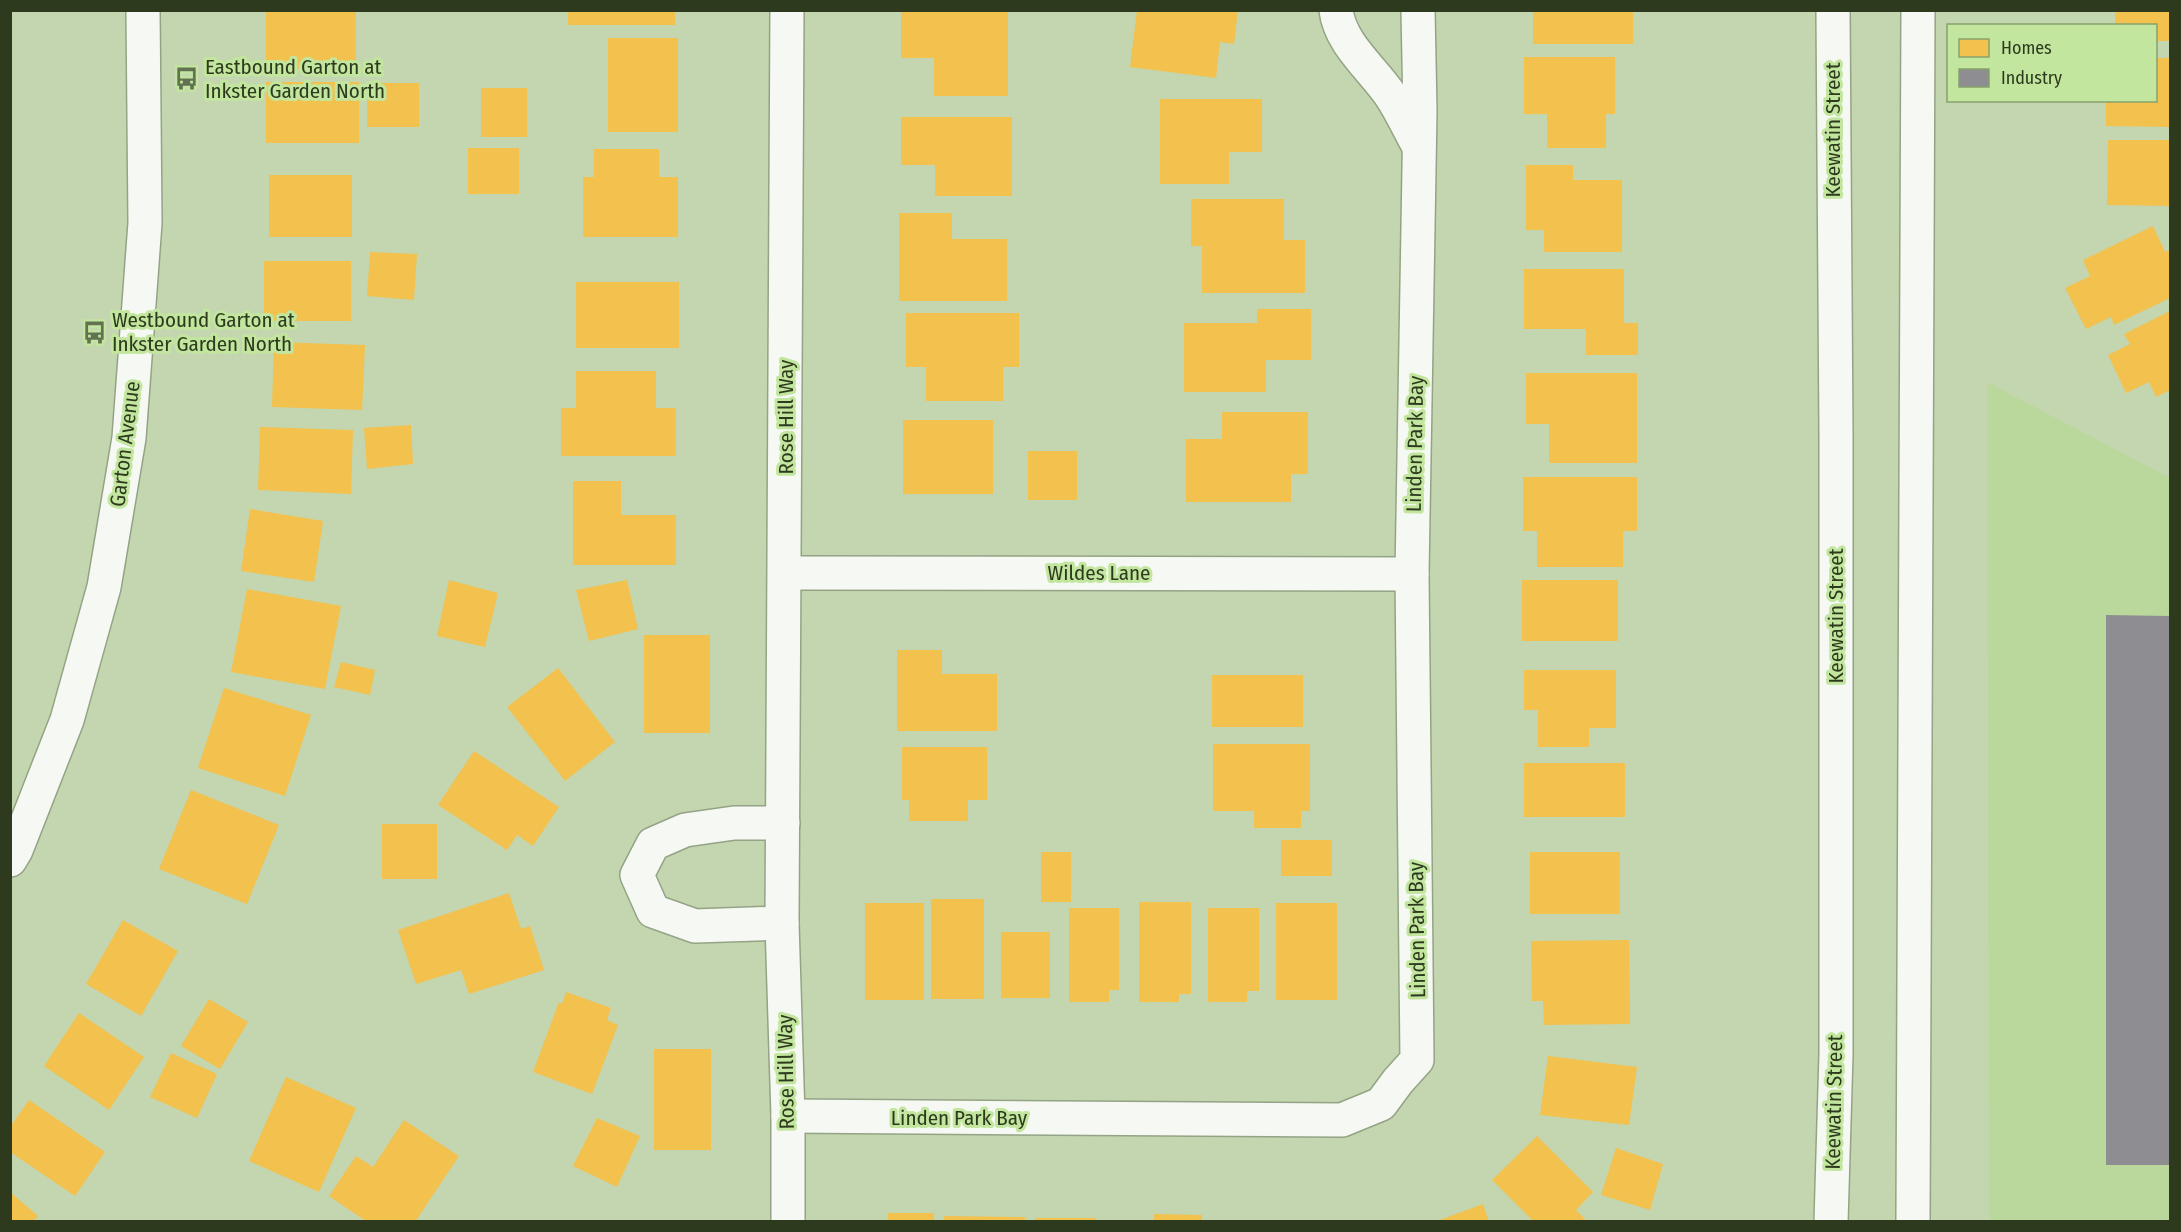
<svg xmlns="http://www.w3.org/2000/svg" width="2181" height="1232" font-family="'Fira Sans Condensed',sans-serif">
  <style>
    .built { fill: #bbd89c }
    .homes { fill: #f2c14e }
    .industry { fill: #8d8d92 }
    .lines { fill: none; stroke-linecap: round; stroke-linejoin: round }
    .street-casing { stroke: #94a385; stroke-width: 36 }
    .secondary-casing { stroke: #94a385; stroke-width: 36 }
    .street { stroke: #f6f9f3; stroke-width: 33 }
    .secondary { stroke: #f6f9f3; stroke-width: 33 }
    .labels { text-anchor: middle; stroke-width: 6; stroke-linejoin: round; paint-order: stroke }
    .poi-label { font-size: 21px; fill: #2d3a1e; stroke: #c3e69f; text-anchor: start }
    .street-label { font-size: 21px; fill: #2d3a1e; stroke: #c3e69f }
  </style>
  <rect width="100%" height="100%" fill="#c3d6af"/>
  <path class="built" d="M 1987,382 L 2170,478 L 2170,1221 L 1989,1221 Z"/>
  <g class="homes">
    <rect x="266" y="10" width="90" height="59"/>
    <rect x="568" y="10" width="107" height="15"/>
    <path d="M 901,10 L 1008,10 L 1008,96 L 934,96 L 934,58 L 901,58 Z"/>
    <path d="M 1137,10 L 1238,10 L 1234,44 L 1220,42 L 1216,78 L 1130,67 Z"/>
    <rect x="1533" y="10" width="100" height="34"/>
    <path d="M 2115,10 L 2170,10 L 2170,41 L 2156,41 L 2156,26 L 2115,26 Z"/>
    <rect x="608" y="38" width="70" height="94"/>
    <path d="M 1524,57 L 1615,57 L 1615,114 L 1606,114 L 1606,148 L 1547,148 L 1547,114 L 1524,114 Z"/>
    <path d="M 2156,58 L 2170,58 L 2170,127 L 2106,126 L 2106,100 L 2156,100 Z"/>
    <rect x="266" y="82" width="93" height="61"/>
    <rect x="367" y="83" width="52" height="44"/>
    <rect x="481" y="88" width="46" height="49"/>
    <path d="M 1160,99 L 1262,99 L 1262,152 L 1229,152 L 1229,184 L 1160,184 Z"/>
    <path d="M 901,117 L 1012,117 L 1012,196 L 935,196 L 935,165 L 901,165 Z"/>
    <path d="M 2108,140 L 2170,140 L 2170,206 L 2107,205 Z"/>
    <rect x="468" y="148" width="51" height="46"/>
    <path d="M 594,149 L 659,149 L 659,177 L 678,177 L 678,237 L 583,237 L 583,177 L 594,177 Z"/>
    <path d="M 1526,165 L 1573,165 L 1573,180 L 1622,180 L 1622,252 L 1544,252 L 1544,230 L 1526,230 Z"/>
    <rect x="269" y="175" width="83" height="62"/>
    <path d="M 1191,199 L 1284,199 L 1284,240 L 1305,240 L 1305,293 L 1202,293 L 1202,246 L 1191,246 Z"/>
    <path d="M 899,213 L 952,213 L 952,239 L 1007,239 L 1007,301 L 899,301 Z"/>
    <path d="M 2153,226 L 2165,252 L 2170,250 L 2170,298 L 2114,325 L 2111,317 L 2086,329 L 2065,288 L 2090,276 L 2083,260 Z"/>
    <path d="M 370,252 L 417,254 L 414,300 L 367,296 Z"/>
    <rect x="264" y="261" width="87" height="60"/>
    <path d="M 1524,269 L 1624,269 L 1624,323 L 1638,323 L 1638,355 L 1586,355 L 1586,329 L 1524,329 Z"/>
    <rect x="576" y="282" width="103" height="66"/>
    <path d="M 1257,309 L 1311,309 L 1311,360 L 1266,360 L 1266,392 L 1184,392 L 1184,323 L 1257,323 Z"/>
    <path d="M 2170,311 L 2170,390 L 2156,397 L 2149,382 L 2126,393 L 2108,355 L 2130,344 L 2124,334 Z"/>
    <path d="M 906,313 L 1019,313 L 1019,367 L 1003,367 L 1003,401 L 926,401 L 926,367 L 906,367 Z"/>
    <path d="M 274,342 L 365,345 L 362,410 L 272,407 Z"/>
    <path d="M 576,371 L 656,371 L 656,408 L 676,408 L 676,456 L 561,456 L 561,408 L 576,408 Z"/>
    <path d="M 1526,373 L 1637,373 L 1637,463 L 1549,463 L 1549,424 L 1526,424 Z"/>
    <path d="M 1222,412 L 1308,412 L 1308,474 L 1291,474 L 1291,502 L 1186,502 L 1186,439 L 1222,439 Z"/>
    <rect x="903" y="420" width="90" height="74"/>
    <path d="M 411,425 L 413,464 L 367,469 L 364,428 Z"/>
    <path d="M 260,427 L 353,430 L 351,494 L 258,490 Z"/>
    <rect x="1028" y="451" width="49" height="49"/>
    <path d="M 1523,477 L 1637,477 L 1637,531 L 1623,531 L 1623,567 L 1537,567 L 1537,531 L 1523,531 Z"/>
    <path d="M 573,481 L 621,481 L 621,515 L 676,515 L 676,565 L 573,565 Z"/>
    <path d="M 250,509 L 323,521 L 314,582 L 241,571 Z"/>
    <path d="M 449,580 L 498,593 L 485,647 L 437,636 Z"/>
    <path d="M 627,580 L 638,629 L 589,641 L 576,590 Z"/>
    <rect x="1522" y="580" width="96" height="61"/>
    <path d="M 247,589 L 341,606 L 325,689 L 231,672 Z"/>
    <rect x="644" y="635" width="66" height="98"/>
    <path d="M 897,650 L 942,650 L 942,674 L 997,674 L 997,731 L 897,731 Z"/>
    <path d="M 341,662 L 375,670 L 370,695 L 334,687 Z"/>
    <path d="M 558,668 L 615,742 L 565,781 L 507,707 Z"/>
    <path d="M 1524,670 L 1616,670 L 1616,728 L 1589,728 L 1589,747 L 1538,747 L 1538,710 L 1524,710 Z"/>
    <rect x="1212" y="675" width="91" height="52"/>
    <path d="M 224,688 L 311,715 L 285,796 L 198,768 Z"/>
    <path d="M 1213,744 L 1310,744 L 1310,811 L 1301,811 L 1301,828 L 1254,828 L 1254,811 L 1213,811 Z"/>
    <path d="M 902,747 L 987,747 L 987,800 L 968,800 L 968,821 L 909,821 L 909,800 L 902,800 Z"/>
    <path d="M 474,751 L 559,807 L 533,846 L 517,835 L 507,850 L 438,805 Z"/>
    <rect x="1524" y="763" width="101" height="54"/>
    <path d="M 191,790 L 279,825 L 247,904 L 159,869 Z"/>
    <rect x="382" y="824" width="55" height="55"/>
    <rect x="1281" y="840" width="51" height="36"/>
    <rect x="1041" y="852" width="30" height="50"/>
    <rect x="1530" y="852" width="90" height="62"/>
    <path d="M 509,893 L 521,929 L 530,926 L 544,970 L 469,994 L 461,970 L 416,984 L 398,930 Z"/>
    <rect x="931" y="899" width="53" height="100"/>
    <path d="M 1139,902 L 1191,902 L 1191,994 L 1179,994 L 1179,1002 L 1139,1002 Z"/>
    <rect x="865" y="903" width="59" height="97"/>
    <rect x="1276" y="903" width="61" height="97"/>
    <path d="M 1069,908 L 1119,908 L 1119,990 L 1109,990 L 1109,1002 L 1069,1002 Z"/>
    <path d="M 1208,908 L 1259,908 L 1259,991 L 1247,991 L 1247,1002 L 1208,1002 Z"/>
    <path d="M 123,920 L 178,951 L 141,1016 L 86,984 Z"/>
    <rect x="1001" y="932" width="49" height="66"/>
    <path d="M 1629,940 L 1630,1024 L 1544,1025 L 1543,1001 L 1532,1001 L 1531,941 Z"/>
    <path d="M 566,992 L 611,1008 L 607,1020 L 618,1025 L 592,1094 L 533,1072 L 559,1002 L 562,1004 Z"/>
    <path d="M 209,999 L 248,1022 L 220,1069 L 181,1046 Z"/>
    <path d="M 79,1013 L 144,1057 L 109,1110 L 44,1066 Z"/>
    <rect x="654" y="1049" width="57" height="101"/>
    <path d="M 171,1053 L 217,1074 L 197,1118 L 150,1097 Z"/>
    <path d="M 1548,1056 L 1637,1067 L 1629,1125 L 1540,1115 Z"/>
    <path d="M 286,1077 L 356,1108 L 319,1192 L 249,1161 Z"/>
    <path d="M 29,1100 L 105,1152 L 75,1196 L 10,1152 L 10,1127 Z"/>
    <path d="M 597,1118 L 640,1136 L 617,1187 L 573,1166 Z"/>
    <path d="M 404,1120 L 459,1156 L 415,1222 L 367,1222 L 329,1196 L 356,1156 L 373,1167 Z"/>
    <path d="M 1537,1136 L 1593,1192 L 1576,1210 L 1588,1222 L 1534,1222 L 1492,1180 Z"/>
    <path d="M 1616,1148 L 1663,1164 L 1650,1210 L 1601,1195 Z"/>
    <path d="M 10,1192 L 38,1216 L 33,1222 L 10,1222 Z"/>
    <path d="M 1483,1204 L 1489,1222 L 1437,1222 L 1437,1221 Z"/>
    <rect x="888" y="1213" width="46" height="9"/>
    <path d="M 1154,1214 L 1202,1215 L 1202,1222 L 1154,1222 Z"/>
    <path d="M 944,1216 L 1025,1217 L 1025,1222 L 944,1222 Z"/>
    <rect x="1035" y="1218" width="61" height="4"/>
  </g>
  <path class="industry" d="M 2106,615 L 2170,616 L 2170,1165 L 2106,1165 Z"/>
  <g class="lines">
    <defs>
      <g id="street">
        <path d="M 787,10 L 782,923 L 788,1116 L 788,1222"/>
        <path d="M 1336,10 C 1340,44 1373,69 1391,96 C 1401,111 1409,129 1418,145"/>
        <path d="M 785,573 L 1412,574"/>
        <path d="M 782,923 L 695,926 L 653,911 L 637,875 L 653,844 L 685,830 L 734,823 L 783,823"/>
        <path d="M 788,1116 L 1342,1120 L 1381,1104 L 1398,1081 L 1417,1060 L 1412,574 L 1420,111 L 1418,10"/>
      </g>
      <g id="secondary">
        <path d="M 10,860 L 16,850 L 67,720 L 104,587 L 129,438 L 145,223 L 143,10"/>
        <path d="M 1831,1222 L 1836,1054 L 1836,436 L 1833,10"/>
        <path d="M 1913,1222 L 1918,10"/>
      </g>
    </defs>
    <use href="#street" class="street-casing"/>
    <use href="#secondary" class="secondary-casing"/>
    <use href="#street" class="street"/>
    <use href="#secondary" class="secondary"/>
  </g>
  <defs>
    <symbol id="bus-bare" viewBox="-9 -9 18 18"><path d="M-5-6H5V4H4V6H2V4H-2V6H-4V4H-5ZM-3.5-4V0h7V-4ZM-3.5 1.2v1.5H-2V1.2ZM2 1.2v1.5H3.5V1.2Z" fill="#627151" stroke="#c3e69f" stroke-width="2.5" paint-order="stroke"/></symbol>
  </defs>
  <g fill-rule="evenodd">
    <use href="#bus-bare" x="170" y="62" width="33" height="33"/>
    <use href="#bus-bare" x="78" y="316" width="33" height="33"/>
  </g>
  <g class="labels">
    <g class="poi-label">
      <text x="205" y="74">Eastbound Garton at<tspan x="205" dy="24">Inkster Garden North</tspan></text>
      <text x="112" y="327">Westbound Garton at<tspan x="112" dy="24">Inkster Garden North</tspan></text>
    </g>
    <g class="street-label">
      <text transform="translate(1833 130) rotate(-90)" y="7">Keewatin Street</text>
      <text transform="translate(786 417) rotate(-90)" y="7">Rose Hill Way</text>
      <text transform="translate(125 444) rotate(-83)" y="7">Garton Avenue</text>
      <text transform="translate(1415 444) rotate(-89)" y="7">Linden Park Bay</text>
      <text x="1099" y="580">Wildes Lane</text>
      <text transform="translate(1836 616) rotate(-90)" y="7">Keewatin Street</text>
      <text transform="translate(1417 930) rotate(-91)" y="7">Linden Park Bay</text>
      <text transform="translate(786 1072) rotate(-91)" y="7">Rose Hill Way</text>
      <text transform="translate(1834 1102) rotate(-89)" y="7">Keewatin Street</text>
      <text x="959" y="1125">Linden Park Bay</text>
    </g>
  </g>
  <rect width="2181" height="1232" fill="none" stroke="#2d3a1e" stroke-width="24"/>
  <rect x="1947" y="24" width="210" height="78" fill="#c3e69f" stroke="#87a16b" stroke-width="1.5"/>
  <rect x="1959" y="39" width="30" height="18" fill="#f2c14e" stroke="#87a16b" stroke-width="1.5"/>
  <text x="2001" y="54" font-size="18" fill="#2d3a1e">Homes</text>
  <rect x="1959" y="69" width="30" height="18" fill="#8d8d92" stroke="#87a16b" stroke-width="1.5"/>
  <text x="2001" y="84" font-size="18" fill="#2d3a1e">Industry</text>
</svg>
